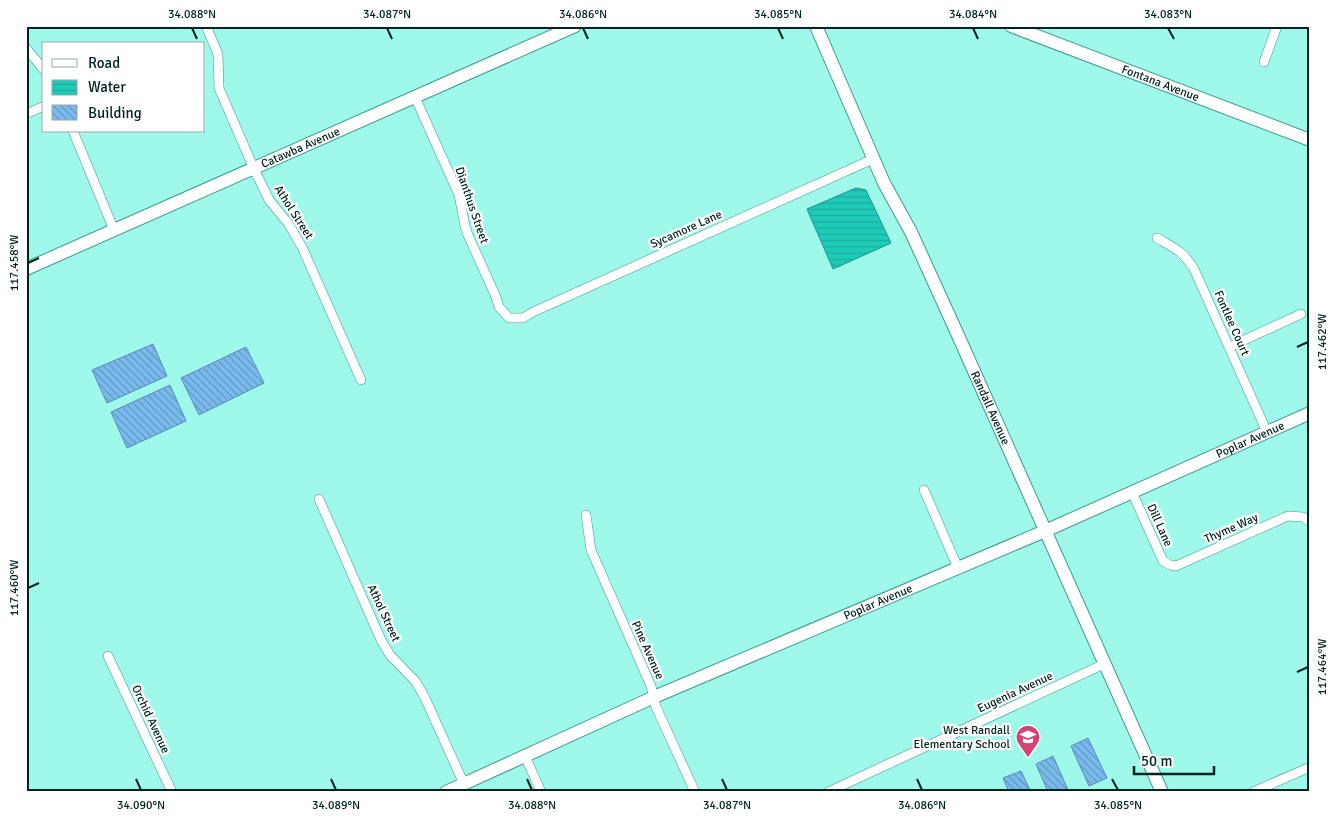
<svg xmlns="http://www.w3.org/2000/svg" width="1336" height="818" font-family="Signika,sans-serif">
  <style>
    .water { fill: url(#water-rules); stroke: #15998a }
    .building { fill: url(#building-back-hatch); stroke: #558eba }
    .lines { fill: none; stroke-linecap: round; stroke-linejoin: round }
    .street-casing { stroke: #3b998c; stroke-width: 10 }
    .secondary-casing { stroke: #3b998c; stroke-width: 14 }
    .street { stroke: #fff; stroke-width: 9 }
    .secondary { stroke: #fff; stroke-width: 12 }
    .ticks { fill: none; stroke: #002520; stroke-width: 2 }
    .labels { text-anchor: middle; stroke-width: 4.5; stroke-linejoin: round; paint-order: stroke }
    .street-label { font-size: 12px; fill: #002520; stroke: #fff }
    .poi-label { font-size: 12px; fill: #002520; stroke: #fff; text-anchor: end }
    .neatline { fill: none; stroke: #002520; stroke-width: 2 }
    .ticks-label { font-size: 12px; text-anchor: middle; fill: #002520 }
  </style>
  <defs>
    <pattern id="water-rules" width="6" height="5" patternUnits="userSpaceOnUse" patternTransform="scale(1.25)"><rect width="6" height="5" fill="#1ecbb8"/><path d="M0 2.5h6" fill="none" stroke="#1aae9e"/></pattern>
    <pattern id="building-back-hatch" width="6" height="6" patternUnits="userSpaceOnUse" patternTransform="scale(1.25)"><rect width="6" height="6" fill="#7abaed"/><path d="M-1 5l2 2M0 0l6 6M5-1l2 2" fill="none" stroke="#6297c0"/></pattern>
  </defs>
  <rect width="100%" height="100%" fill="#9ef9ea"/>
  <path class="water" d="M 856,188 L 866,190 L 891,243 L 833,269 L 807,209 Z"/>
  <g class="building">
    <path d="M 153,344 L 167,376 L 107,403 L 92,370 Z"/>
    <path d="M 246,347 L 264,383 L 199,415 L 181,378 Z"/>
    <path d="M 170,385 L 186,421 L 127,448 L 111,412 Z"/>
    <path d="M 1088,738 L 1107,778 L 1089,786 L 1071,746 Z"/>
    <path d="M 1053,756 L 1069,792 L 1048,792 L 1036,764 Z"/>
    <path d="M 1021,771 L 1031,792 L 1009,792 L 1003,778 Z"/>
  </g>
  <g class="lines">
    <defs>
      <g id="street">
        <path d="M 206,26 L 218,54 L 219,88 L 254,169 L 269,200 L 288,223 L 302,247 L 361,380"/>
        <path d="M 26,48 L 44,70"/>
        <path d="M 1264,62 L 1277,26"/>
        <path d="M 415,97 L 459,195 L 465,226 L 468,235 L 496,297 L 499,307 L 509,318 L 523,318 L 533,312 L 873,159"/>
        <path d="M 26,114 L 44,106"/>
        <path d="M 73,131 L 114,230"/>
        <path d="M 1157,238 C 1174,248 1183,251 1194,269 L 1267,432"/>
        <path d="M 1229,347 L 1301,314"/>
        <path d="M 924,490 L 958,568"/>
        <path d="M 1132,492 L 1163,561 L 1170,565 L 1176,566 L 1288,516 L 1303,517 L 1310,522"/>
        <path d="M 319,499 L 381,640 L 390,655 L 416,682 L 425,698 L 464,784"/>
        <path d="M 586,515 L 591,550 L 651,686 L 656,707 L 695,792"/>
        <path d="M 108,656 L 172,792"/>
        <path d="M 525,756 L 541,792"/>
        <path d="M 828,792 L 1104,664"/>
        <path d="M 1253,792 L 1310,767"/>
      </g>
      <g id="secondary">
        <path id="s1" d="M 816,26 L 884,183 L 911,232 L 957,333 L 1162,792"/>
        <path id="s2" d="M 1011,26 L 1310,140"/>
        <path id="s3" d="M 26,269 L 575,26"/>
        <path id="s4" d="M 446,792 L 654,697 L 1045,531 L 1310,413"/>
      </g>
    </defs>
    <use href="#street" class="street-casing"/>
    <use href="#secondary" class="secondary-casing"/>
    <use href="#street" class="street"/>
    <use href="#secondary" class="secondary"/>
  </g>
  <path class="ticks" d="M 192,28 L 197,39M 387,28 L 392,39M 583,28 L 588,39M 778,28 L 783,39M 973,28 L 978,39M 1168,28 L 1174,39M 28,263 L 39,258M 1297,347 L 1308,342M 28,588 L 39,583M 1297,672 L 1308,667M 136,779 L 141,790M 331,779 L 336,790M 527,779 L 532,790M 722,779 L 727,790M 917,779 L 922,790M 1112,779 L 1118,790"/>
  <defs>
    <symbol id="school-pin" viewBox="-11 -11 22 30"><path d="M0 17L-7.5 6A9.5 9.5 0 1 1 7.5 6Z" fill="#d14475" stroke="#fff"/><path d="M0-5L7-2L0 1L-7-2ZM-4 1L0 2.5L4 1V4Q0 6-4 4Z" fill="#fff"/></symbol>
  </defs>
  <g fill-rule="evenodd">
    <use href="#school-pin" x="1014" y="723" width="28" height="38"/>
  </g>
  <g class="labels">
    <g class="street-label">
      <text dy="4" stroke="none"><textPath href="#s2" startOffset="160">Fontana Avenue</textPath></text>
      <text dy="4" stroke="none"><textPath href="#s3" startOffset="300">Catawba Avenue</textPath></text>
      <text transform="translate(472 205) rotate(71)" y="4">Dianthus Street</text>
      <text transform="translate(294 212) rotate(57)" y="4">Athol Street</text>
      <text transform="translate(686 229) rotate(-24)" y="4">Sycamore Lane</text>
      <text transform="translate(1232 323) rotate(66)" y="4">Fontlee Court</text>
      <text dy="4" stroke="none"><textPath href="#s1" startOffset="420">Randall Avenue</textPath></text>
      <text dy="4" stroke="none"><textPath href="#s4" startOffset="878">Poplar Avenue</textPath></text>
      <text transform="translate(1160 525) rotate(66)" y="4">Dill Lane</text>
      <text transform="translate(1231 528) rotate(-24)" y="4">Thyme Way</text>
      <text dy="4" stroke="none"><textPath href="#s4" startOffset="472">Poplar Avenue</textPath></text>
      <text transform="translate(384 613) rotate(65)" y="4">Athol Street</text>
      <text transform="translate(648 650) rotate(66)" y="4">Pine Avenue</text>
      <text transform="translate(1015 692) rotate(-25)" y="4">Eugenia Avenue</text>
      <text transform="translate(151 719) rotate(65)" y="4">Orchid Avenue</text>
    </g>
    <g class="poi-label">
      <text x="1010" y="734">West Randall<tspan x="1010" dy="14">Elementary School</tspan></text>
    </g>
  </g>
  <rect width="1336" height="818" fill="none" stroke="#ffffff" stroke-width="55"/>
  <rect x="42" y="42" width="162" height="90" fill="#ffffff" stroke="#99a8a6"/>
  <rect x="52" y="59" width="25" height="8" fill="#ffffff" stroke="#99a8a6"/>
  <text x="88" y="68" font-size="15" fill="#002520">Road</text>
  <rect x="52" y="80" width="25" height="15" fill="url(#water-rules)" stroke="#99a8a6"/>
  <text x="88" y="92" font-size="15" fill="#002520">Water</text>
  <rect x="52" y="105" width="25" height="15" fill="url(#building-back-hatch)" stroke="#99a8a6"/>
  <text x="88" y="118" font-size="15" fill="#002520">Building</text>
  <path d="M1134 766v8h80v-8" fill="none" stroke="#002520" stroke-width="2.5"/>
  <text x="1141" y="766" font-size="15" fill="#002520" stroke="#ffffff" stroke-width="4" paint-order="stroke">50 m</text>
  <rect x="28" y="28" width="1280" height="762" class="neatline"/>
  <g class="ticks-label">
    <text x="192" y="18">34.088°N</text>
    <text x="387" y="18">34.087°N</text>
    <text x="583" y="18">34.086°N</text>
    <text x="778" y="18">34.085°N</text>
    <text x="973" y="18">34.084°N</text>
    <text x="1168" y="18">34.083°N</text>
    <text transform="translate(14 263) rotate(-90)" y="4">117.458°W</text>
    <text transform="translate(1322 342) rotate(-90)" y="4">117.462°W</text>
    <text transform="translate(14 588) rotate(-90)" y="4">117.460°W</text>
    <text transform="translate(1322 667) rotate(-90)" y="4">117.464°W</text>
    <text x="141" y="809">34.090°N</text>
    <text x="336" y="809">34.089°N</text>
    <text x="532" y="809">34.088°N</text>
    <text x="727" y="809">34.087°N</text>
    <text x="922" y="809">34.086°N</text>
    <text x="1118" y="809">34.085°N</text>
  </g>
</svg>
